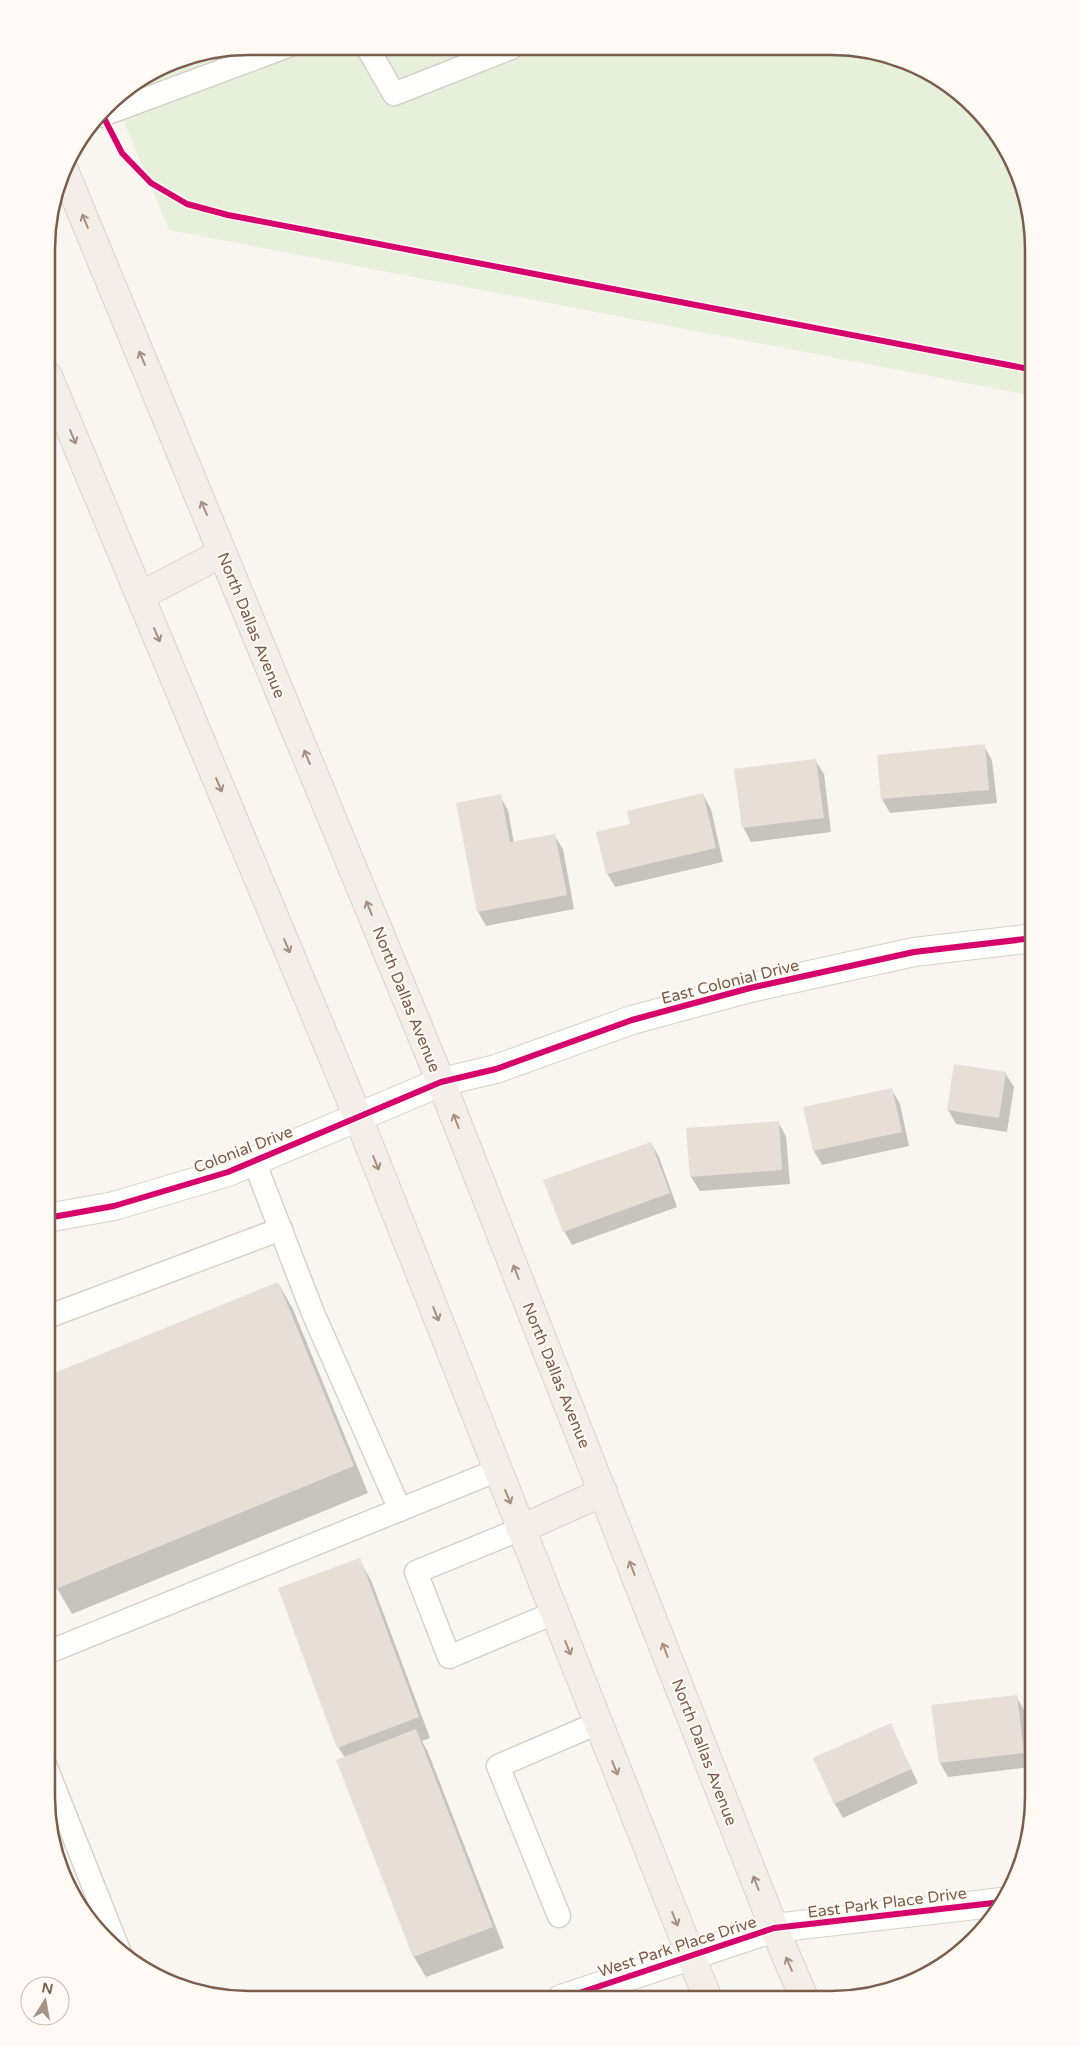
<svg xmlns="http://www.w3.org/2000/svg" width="1080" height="2046" font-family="'Varela Round',sans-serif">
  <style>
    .green { fill: #e7f0db }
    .shadow { fill: #0003 }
    .building { fill: #e6ded7 }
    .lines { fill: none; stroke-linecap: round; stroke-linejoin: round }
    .lane-casing { stroke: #d7d1cb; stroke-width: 25 }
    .street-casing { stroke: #d7d1cb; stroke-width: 30 }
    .primary-casing { stroke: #dad1cc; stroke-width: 30 }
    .lane { stroke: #fefefd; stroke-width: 22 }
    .street { stroke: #fefefd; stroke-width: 28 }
    .primary { stroke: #f3eee8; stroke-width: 28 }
    .cycleway-casing { stroke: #fffaf3; stroke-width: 9 }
    .cycleway { stroke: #d6006c; stroke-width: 6 }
    .oneway { stroke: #a48f83 }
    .labels { text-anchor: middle; stroke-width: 4; stroke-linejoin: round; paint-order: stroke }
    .street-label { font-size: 16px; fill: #7a5c4d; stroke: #fffaf3 }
    .rim { fill: none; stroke: #7a5c4d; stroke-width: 2.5 }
  </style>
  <rect width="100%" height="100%" fill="#f9f5f0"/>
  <path class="green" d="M 249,46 L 870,50 L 921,67 L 965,97 L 1000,137 L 1023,184 L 1034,249 L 1034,396 L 169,230 L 114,98 L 172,62 Z"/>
  <g class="shadow">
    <path d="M 984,746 L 992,760 L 997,803 L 890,813 L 882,799 Z"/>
    <path d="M 815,760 L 824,774 L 831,832 L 751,842 L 743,827 Z"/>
    <path d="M 703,795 L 711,809 L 723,862 L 615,887 L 607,873 L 632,825 Z"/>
    <path d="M 500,796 L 508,810 L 514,843 L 554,835 L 563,849 L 574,909 L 486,926 L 478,912 L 457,804 Z"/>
    <path d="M 1005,1073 L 1014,1087 L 1007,1132 L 956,1124 L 948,1110 Z"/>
    <path d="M 892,1090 L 900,1104 L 909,1146 L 822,1165 L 814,1151 Z"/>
    <path d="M 778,1122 L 786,1136 L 790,1184 L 700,1191 L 691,1177 L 687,1130 Z"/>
    <path d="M 651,1143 L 659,1157 L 677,1207 L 572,1245 L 564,1231 Z"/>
    <path d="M 278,1283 L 293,1309 L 368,1493 L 72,1614 L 57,1588 L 47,1563 L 47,1378 Z"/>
    <path d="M 359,1560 L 371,1580 L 430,1738 L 422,1741 L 428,1752 L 504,1948 L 426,1977 L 414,1957 L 338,1761 L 345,1758 L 338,1747 Z"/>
    <path d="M 1016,1696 L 1024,1710 L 1031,1767 L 948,1777 L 940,1763 Z"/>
    <path d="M 890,1725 L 918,1783 L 843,1818 L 835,1804 Z"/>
  </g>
  <g class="building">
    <path d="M 985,744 L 989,790 L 881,799 L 877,755 Z"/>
    <path d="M 816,759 L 824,818 L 742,828 L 734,769 Z"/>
    <path d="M 703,793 L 716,848 L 606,874 L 596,832 L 630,824 L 627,811 Z"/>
    <path d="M 501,794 L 510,842 L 555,834 L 567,895 L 477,912 L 456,803 Z"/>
    <path d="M 954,1064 L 1006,1072 L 999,1118 L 947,1110 Z"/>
    <path d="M 892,1088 L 902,1132 L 813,1151 L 803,1107 Z"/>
    <path d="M 779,1121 L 782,1170 L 690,1177 L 686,1128 Z"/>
    <path d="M 651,1142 L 670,1193 L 563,1232 L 543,1180 Z"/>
    <path d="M 278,1282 L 354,1466 L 56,1589 L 46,1566 L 47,1376 Z"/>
    <path d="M 360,1558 L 419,1717 L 337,1748 L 278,1588 Z"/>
    <path d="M 1017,1695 L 1024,1753 L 939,1763 L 931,1705 Z"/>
    <path d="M 891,1723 L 911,1769 L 834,1804 L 813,1758 Z"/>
    <path d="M 416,1729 L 493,1927 L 413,1957 L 336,1760 Z"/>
  </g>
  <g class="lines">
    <defs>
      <g id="lane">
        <path d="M 367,47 L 394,94 L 511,48"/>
        <path d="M 100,116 L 288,46"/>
        <path d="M 254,1161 L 313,1313 L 400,1510"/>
        <path d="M 47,1317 L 281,1229"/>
        <path d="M 521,1529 L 416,1572 L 449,1657 L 554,1613"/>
        <path d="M 46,1653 L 498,1470"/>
        <path d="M 46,1767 L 120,1953"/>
        <path d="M 559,1916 L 498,1766 L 598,1723"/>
      </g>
      <g id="street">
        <path d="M 47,1218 L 114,1206 L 228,1172 L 441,1082 L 496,1069 L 632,1020 L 750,988 L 914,952 L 1034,938"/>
        <path d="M 561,1999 L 774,1928 L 1002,1902"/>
      </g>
      <g id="primary">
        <path d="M 64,170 L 441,1082 L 774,1928 L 805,2000"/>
        <path d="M 48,376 L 358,1117 L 708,1999"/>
        <path d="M 140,596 L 222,553"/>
        <path d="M 521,1529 L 603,1492"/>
      </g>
    </defs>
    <use href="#lane" class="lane-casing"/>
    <use href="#street" class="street-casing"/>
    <use href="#primary" class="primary-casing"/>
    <use href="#lane" class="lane"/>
    <use href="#street" class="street"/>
    <use href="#primary" class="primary"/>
    <defs>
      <g id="cycleway">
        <path d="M 102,114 L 122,153 L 151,183 L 187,204 L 228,215 L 1034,370"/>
        <path d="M 47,1218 L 114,1206 L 228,1172 L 441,1082 L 496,1069 L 632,1020 L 750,988 L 914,952 L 1034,938"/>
        <path d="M 561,1999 L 774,1928 L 1002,1902"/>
      </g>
    </defs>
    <use href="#cycleway" class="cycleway-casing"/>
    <use href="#cycleway" class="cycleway"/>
  </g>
  <defs><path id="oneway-shaft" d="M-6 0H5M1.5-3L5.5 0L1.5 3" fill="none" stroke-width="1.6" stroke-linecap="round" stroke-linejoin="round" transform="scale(1.25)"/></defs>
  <g class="oneway">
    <use href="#oneway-shaft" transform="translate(85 221) rotate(-113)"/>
    <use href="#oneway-shaft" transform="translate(142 358) rotate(-113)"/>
    <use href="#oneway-shaft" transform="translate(73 437) rotate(67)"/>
    <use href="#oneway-shaft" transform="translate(204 508) rotate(-113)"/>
    <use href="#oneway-shaft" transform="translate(157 635) rotate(67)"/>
    <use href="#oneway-shaft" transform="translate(307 757) rotate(-112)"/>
    <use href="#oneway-shaft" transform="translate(219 785) rotate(67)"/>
    <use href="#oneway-shaft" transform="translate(369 908) rotate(-112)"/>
    <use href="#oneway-shaft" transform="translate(287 946) rotate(67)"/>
    <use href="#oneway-shaft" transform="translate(456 1121) rotate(-111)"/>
    <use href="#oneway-shaft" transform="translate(376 1163) rotate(68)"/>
    <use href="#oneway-shaft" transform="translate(516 1272) rotate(-111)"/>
    <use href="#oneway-shaft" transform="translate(436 1314) rotate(68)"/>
    <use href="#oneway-shaft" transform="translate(508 1497) rotate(68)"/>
    <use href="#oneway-shaft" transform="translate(632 1568) rotate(-111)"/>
    <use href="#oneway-shaft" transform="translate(568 1648) rotate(68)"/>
    <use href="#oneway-shaft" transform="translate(665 1650) rotate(-111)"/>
    <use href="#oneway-shaft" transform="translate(615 1768) rotate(68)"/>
    <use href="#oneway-shaft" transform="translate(756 1883) rotate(-111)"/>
    <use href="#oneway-shaft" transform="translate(675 1919) rotate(68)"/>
    <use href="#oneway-shaft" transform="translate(789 1964) rotate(-113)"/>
  </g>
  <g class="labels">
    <g class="street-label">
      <text transform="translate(252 625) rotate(68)" y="6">North Dallas Avenue</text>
      <text transform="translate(730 981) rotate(-14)" y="6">East Colonial Drive</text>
      <text transform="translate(407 999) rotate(68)" y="6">North Dallas Avenue</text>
      <text transform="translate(243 1149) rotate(-21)" y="6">Colonial Drive</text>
      <text transform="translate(557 1375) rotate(68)" y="6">North Dallas Avenue</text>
      <text transform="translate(705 1752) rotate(69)" y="6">North Dallas Avenue</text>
      <text transform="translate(887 1902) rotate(-7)" y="6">East Park Place Drive</text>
      <text transform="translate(677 1946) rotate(-18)" y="6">West Park Place Drive</text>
    </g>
  </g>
  <path d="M0 0H1080V2046H0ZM249 55H831A194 194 0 0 1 1025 249V1797A194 194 0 0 1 831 1991H249A194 194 0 0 1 55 1797V249A194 194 0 0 1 249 55Z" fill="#fffaf3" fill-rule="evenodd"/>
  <path class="rim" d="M249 55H831A194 194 0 0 1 1025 249V1797A194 194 0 0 1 831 1991H249A194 194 0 0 1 55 1797V249A194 194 0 0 1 249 55Z"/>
  <g transform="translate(45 2001) rotate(11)"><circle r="24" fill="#fffaf3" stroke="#cabbb1"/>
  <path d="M0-4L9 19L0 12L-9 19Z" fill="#a69286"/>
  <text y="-8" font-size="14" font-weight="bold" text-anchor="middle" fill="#7a5c4d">N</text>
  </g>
</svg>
